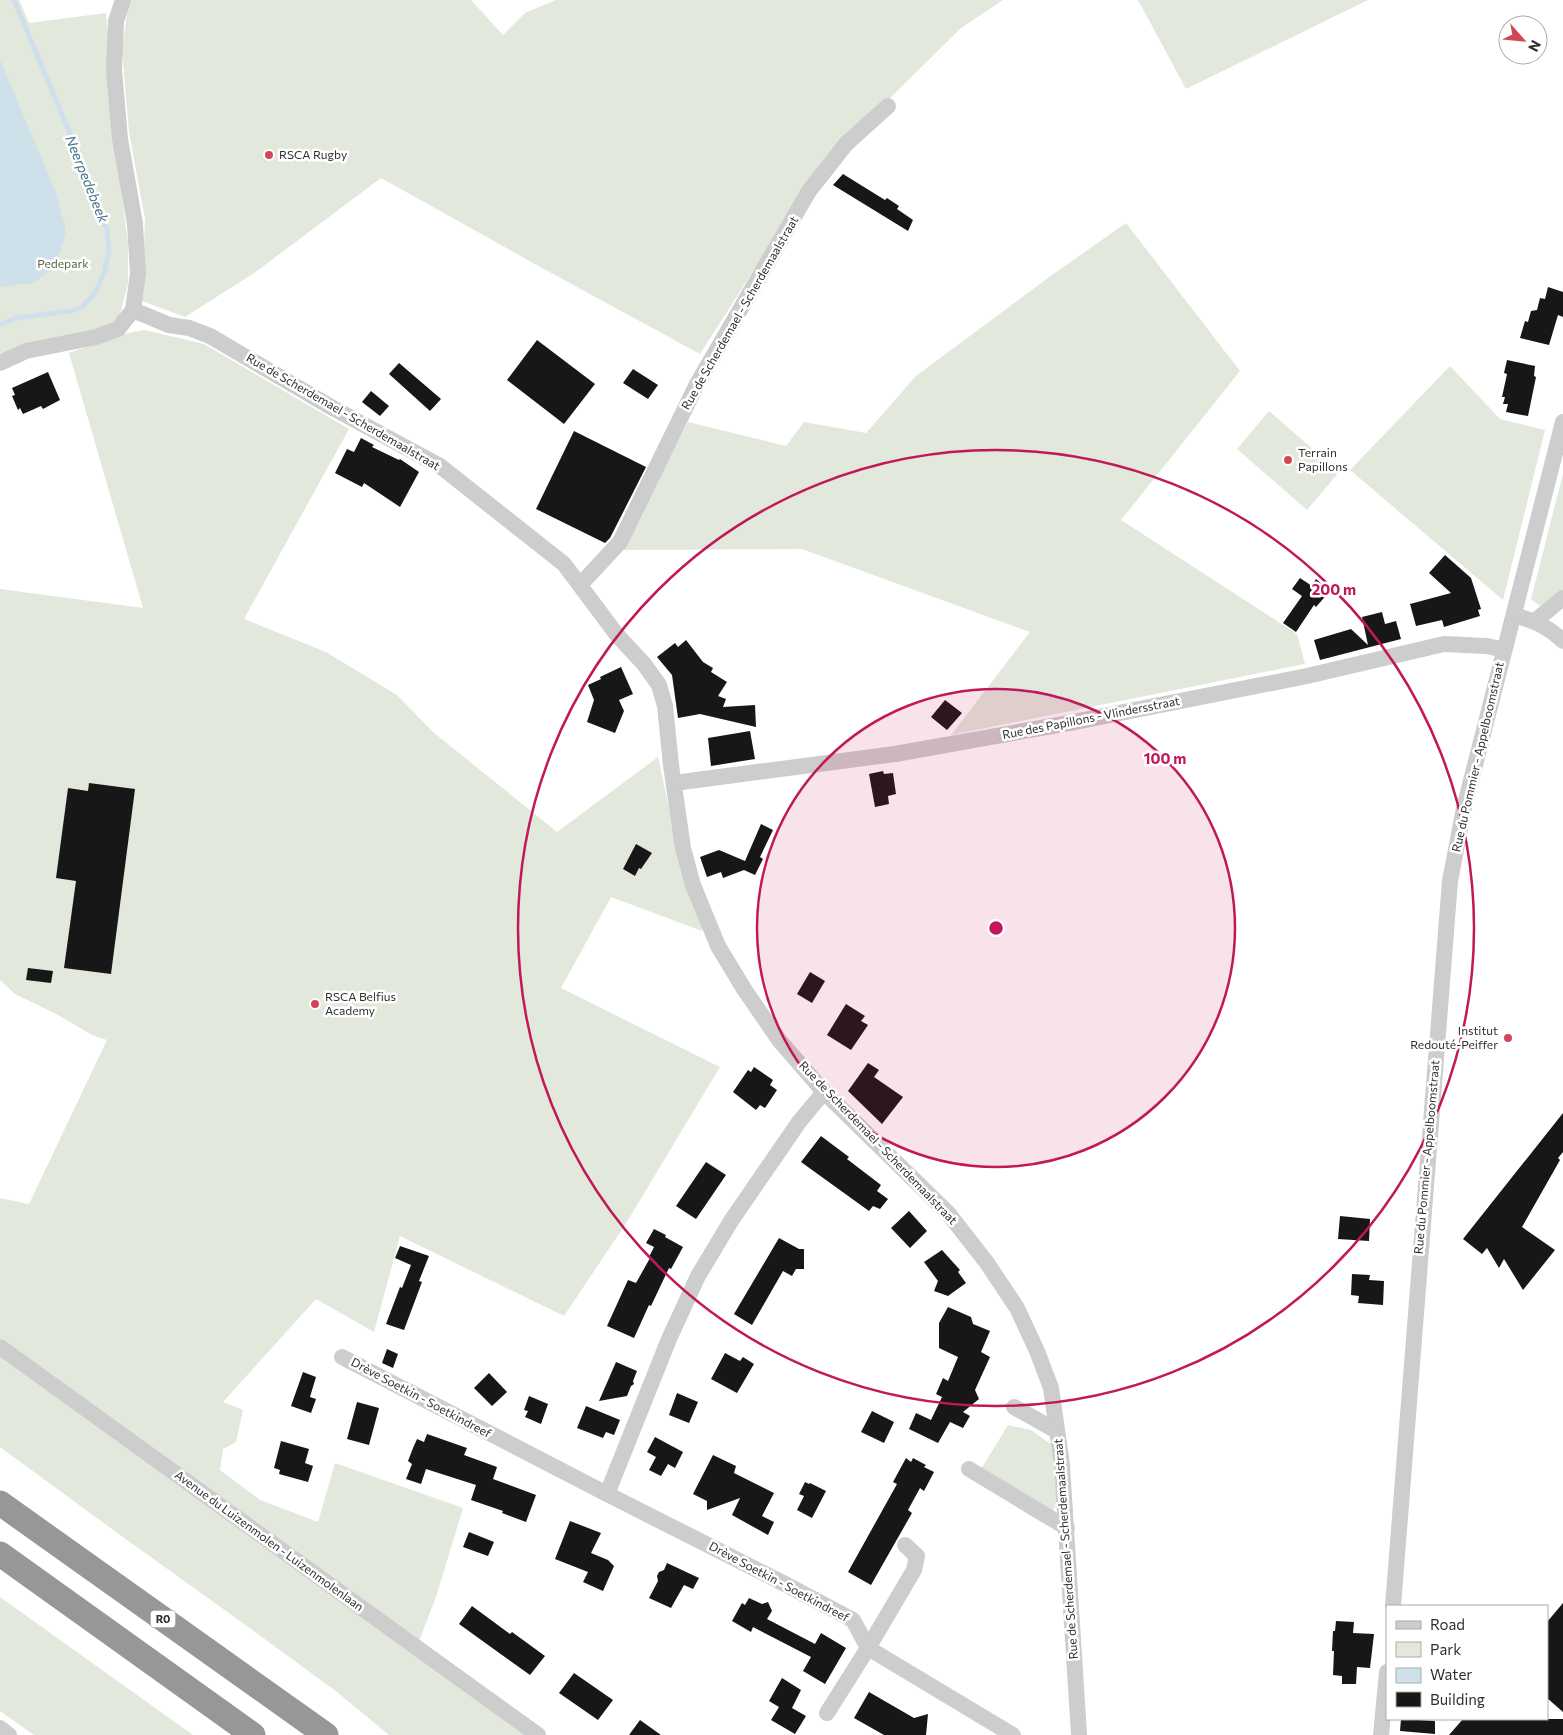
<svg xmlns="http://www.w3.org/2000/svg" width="1563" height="1735" font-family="Commissioner,sans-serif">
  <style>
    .green { fill: #e3e8dc }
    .water { fill: #cee0e9 }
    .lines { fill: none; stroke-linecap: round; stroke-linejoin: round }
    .stream { stroke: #cee0e9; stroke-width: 5 }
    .building { fill: #171717 }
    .minor { stroke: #cdcdcd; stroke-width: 16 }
    .highway { stroke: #979797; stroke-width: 25 }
    .ring { fill: none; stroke: #c2185b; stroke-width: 2.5 }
    .poi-dot { fill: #d24657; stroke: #fff; stroke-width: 2 }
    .labels { text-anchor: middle; stroke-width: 5; stroke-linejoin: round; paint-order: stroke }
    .shield { fill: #fff; stroke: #6e6e6e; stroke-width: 1 }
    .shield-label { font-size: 11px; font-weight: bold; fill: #303030 }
    .poi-label { font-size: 12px; fill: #303030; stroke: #fff; text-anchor: start }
    .park-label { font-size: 12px; fill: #556742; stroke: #fff }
    .street-label { font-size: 12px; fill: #303030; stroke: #fff }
    .water-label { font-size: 14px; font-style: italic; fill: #467389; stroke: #fff }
    .centre { fill: #c2185b; stroke: #fff; stroke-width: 2.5 }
    .ring-label { font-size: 15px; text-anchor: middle; font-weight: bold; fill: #c2185b; stroke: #fff; stroke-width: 5; stroke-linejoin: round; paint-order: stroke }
  </style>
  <rect width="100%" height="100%" fill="#fff"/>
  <g class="green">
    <path d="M 0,0 L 19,0 L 29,23 L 106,13 L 120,182 L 128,243 L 128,284 L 119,318 L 109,325 L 64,338 L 0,354 Z"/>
    <path d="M 131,0 L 471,0 L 503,35 L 525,13 L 556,0 L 1003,0 L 961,28 L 876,112 L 804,192 L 700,354 L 542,268 L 381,178 L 257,271 L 185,317 L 142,301 L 145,219 L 129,132 L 122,50 L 128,6 Z"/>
    <path d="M 1138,0 L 1368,0 L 1186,89 Z"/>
    <path d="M 1126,223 L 1240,371 L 1121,520 L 1297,634 L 1305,664 L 951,735 L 1030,632 L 802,549 L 622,550 L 688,422 L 786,446 L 804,422 L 866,433 L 916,376 L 1052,275 Z"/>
    <path d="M 144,330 L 204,344 L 349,429 L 244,619 L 326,652 L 397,695 L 433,732 L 557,832 L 658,757 L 682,869 L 702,924 L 702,931 L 611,897 L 561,988 L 720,1067 L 627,1222 L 564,1316 L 400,1236 L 374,1332 L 316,1299 L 223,1402 L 243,1410 L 236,1442 L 223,1449 L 220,1470 L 260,1500 L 318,1522 L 335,1463 L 463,1508 L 436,1597 L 414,1654 L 527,1735 L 389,1735 L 337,1692 L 233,1616 L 120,1535 L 0,1447 L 0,1198 L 29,1204 L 107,1040 L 92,1035 L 58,1015 L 15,994 L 0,980 L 0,589 L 143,608 L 69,353 L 124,334 Z"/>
    <path d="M 1450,366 L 1500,419 L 1545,430 L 1503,600 L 1350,470 Z"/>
    <path d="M 1269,411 L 1339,472 L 1307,510 L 1237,449 Z"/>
    <path d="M 1563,474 L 1563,590 L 1540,606 L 1531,599 Z"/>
    <path d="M 1008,1425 L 1031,1430 L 1053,1446 L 1057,1503 L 1053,1511 L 1002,1480 L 981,1469 Z"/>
    <path d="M 0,1597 L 193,1735 L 34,1735 L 0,1711 Z"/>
  </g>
  <path class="water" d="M 0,60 L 57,195 L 66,232 L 55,267 L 33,283 L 0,287 Z"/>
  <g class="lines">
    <path class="stream" d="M 0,325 L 16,318 L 71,311 L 82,307 L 95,293 L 104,273 L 109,252 L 107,229 L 79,155 L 14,0"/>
  </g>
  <g class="building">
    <path d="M 843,174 L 885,200 L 887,198 L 899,206 L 897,209 L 913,220 L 908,231 L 833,185 Z"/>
    <path d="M 1548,287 L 1563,292 L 1563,317 L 1558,315 L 1549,345 L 1520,338 L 1525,321 L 1528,322 L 1531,311 L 1537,310 L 1540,298 L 1545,299 Z"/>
    <path d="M 537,340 L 595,384 L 564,424 L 507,380 Z"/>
    <path d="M 1507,360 L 1535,366 L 1534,376 L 1536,377 L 1528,416 L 1506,412 L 1508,404 L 1503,404 L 1505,397 L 1502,397 L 1507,374 L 1504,373 Z"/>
    <path d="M 399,363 L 441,399 L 430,411 L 389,374 Z"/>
    <path d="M 633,369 L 658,385 L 648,399 L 623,383 Z"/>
    <path d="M 48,372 L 60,400 L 43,409 L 41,406 L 23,414 L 20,408 L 18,410 L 12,396 L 15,395 L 12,388 Z"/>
    <path d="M 371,391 L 389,406 L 380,416 L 362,402 Z"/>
    <path d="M 574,431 L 646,467 L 610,538 L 605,543 L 536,509 Z"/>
    <path d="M 361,438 L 374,445 L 372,447 L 399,460 L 400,459 L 419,472 L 400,507 L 364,483 L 362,487 L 335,473 L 347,449 L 354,452 Z"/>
    <path d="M 1445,555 L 1471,578 L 1481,609 L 1478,610 L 1480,616 L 1444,627 L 1442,620 L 1416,626 L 1410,604 L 1451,593 L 1429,573 Z"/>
    <path d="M 1300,578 L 1312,586 L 1316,579 L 1330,591 L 1316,607 L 1314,605 L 1296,632 L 1283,623 L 1302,596 L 1292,589 Z"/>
    <path d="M 1382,612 L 1385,624 L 1396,621 L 1401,639 L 1320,660 L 1314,640 L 1351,629 L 1368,645 L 1362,617 Z"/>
    <path d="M 686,640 L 703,662 L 713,668 L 711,672 L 727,682 L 718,696 L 726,699 L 723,707 L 755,705 L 756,727 L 700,714 L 678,718 L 672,675 L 657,657 L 675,643 L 678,647 Z"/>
    <path d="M 621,667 L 633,694 L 619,700 L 624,711 L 615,733 L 587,722 L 594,700 L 588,685 L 601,679 L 600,677 Z"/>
    <path d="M 945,700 L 962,713 L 947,730 L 931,717 Z"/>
    <path d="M 750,731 L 755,759 L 711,766 L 708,738 Z"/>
    <path d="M 883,771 L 884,774 L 893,773 L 896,794 L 888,796 L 889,804 L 875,807 L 869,774 Z"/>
    <path d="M 89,783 L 135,789 L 111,974 L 64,968 L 76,881 L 56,878 L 68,788 L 88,791 Z"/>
    <path d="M 761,824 L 773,830 L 760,857 L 763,859 L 755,875 L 744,870 L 723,878 L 721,872 L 707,877 L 700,857 L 719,850 L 745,861 Z"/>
    <path d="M 636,844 L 652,853 L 641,869 L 639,868 L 635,876 L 623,869 Z"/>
    <path d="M 28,968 L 53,971 L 51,983 L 26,980 Z"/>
    <path d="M 810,972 L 825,981 L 812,1003 L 797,994 Z"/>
    <path d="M 846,1004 L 865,1016 L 861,1021 L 868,1025 L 851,1050 L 827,1035 Z"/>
    <path d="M 868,1063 L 879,1070 L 874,1077 L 903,1097 L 882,1124 L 848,1091 Z"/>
    <path d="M 754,1067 L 773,1080 L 770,1085 L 777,1090 L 765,1108 L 760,1105 L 756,1110 L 733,1092 L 748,1070 L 751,1072 Z"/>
    <path d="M 1563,1113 L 1563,1152 L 1558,1158 L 1560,1160 L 1522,1227 L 1555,1250 L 1523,1290 L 1504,1259 L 1499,1268 L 1487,1248 L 1482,1254 L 1463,1239 Z"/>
    <path d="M 821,1136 L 849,1157 L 847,1159 L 881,1185 L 877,1191 L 888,1199 L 880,1209 L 873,1206 L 869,1211 L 801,1162 Z"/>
    <path d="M 706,1162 L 726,1175 L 696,1219 L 676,1206 Z"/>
    <path d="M 909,1211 L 927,1231 L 910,1248 L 891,1228 Z"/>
    <path d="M 1340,1216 L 1370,1219 L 1369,1241 L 1338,1239 Z"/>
    <path d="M 654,1229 L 666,1235 L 665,1237 L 683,1247 L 671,1269 L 669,1268 L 651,1306 L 649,1305 L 634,1338 L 607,1326 L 628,1280 L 636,1283 L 650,1258 L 649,1257 L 654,1247 L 646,1243 Z"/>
    <path d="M 779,1238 L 799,1249 L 804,1249 L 804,1269 L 796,1269 L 792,1276 L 783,1271 L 752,1325 L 734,1314 Z"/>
    <path d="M 400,1246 L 429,1256 L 419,1281 L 422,1282 L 404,1330 L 386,1324 L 400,1287 L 402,1288 L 411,1265 L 395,1258 Z"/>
    <path d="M 942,1250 L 960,1270 L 958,1272 L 966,1283 L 948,1296 L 934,1291 L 938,1281 L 924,1262 Z"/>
    <path d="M 1352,1274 L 1370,1275 L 1369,1280 L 1384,1281 L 1383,1305 L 1358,1303 L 1359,1296 L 1351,1295 Z"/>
    <path d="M 948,1307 L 971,1317 L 973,1324 L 990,1331 L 981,1352 L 990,1357 L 975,1390 L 979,1399 L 963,1412 L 970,1416 L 963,1428 L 950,1422 L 938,1443 L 909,1429 L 916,1413 L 931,1420 L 942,1397 L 936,1394 L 943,1378 L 948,1381 L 958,1357 L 939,1348 L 939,1323 Z"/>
    <path d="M 387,1349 L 398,1354 L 393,1368 L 382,1363 Z"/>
    <path d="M 725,1353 L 740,1361 L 743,1357 L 754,1364 L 737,1393 L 711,1379 Z"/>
    <path d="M 616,1362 L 637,1371 L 633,1381 L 634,1384 L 631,1386 L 627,1396 L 599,1401 Z"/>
    <path d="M 303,1372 L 316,1377 L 310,1397 L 316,1399 L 311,1413 L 291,1406 Z"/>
    <path d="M 489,1373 L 507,1392 L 492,1406 L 474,1388 Z"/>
    <path d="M 677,1393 L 698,1402 L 689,1423 L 669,1415 Z"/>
    <path d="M 529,1396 L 548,1404 L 541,1424 L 525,1417 L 528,1411 L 524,1410 Z"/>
    <path d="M 357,1402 L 379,1408 L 369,1445 L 347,1439 Z"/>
    <path d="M 586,1406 L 620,1420 L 614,1435 L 606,1432 L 603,1438 L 577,1428 Z"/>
    <path d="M 872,1411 L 894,1422 L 884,1443 L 861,1432 Z"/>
    <path d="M 427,1434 L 467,1448 L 464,1455 L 497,1467 L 493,1479 L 536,1495 L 526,1522 L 502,1513 L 503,1511 L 471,1500 L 476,1485 L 426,1469 L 421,1484 L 406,1479 L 412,1464 L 408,1461 L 413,1448 L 417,1439 L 424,1442 Z"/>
    <path d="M 655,1437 L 683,1452 L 675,1468 L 668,1464 L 661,1476 L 649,1470 L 656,1457 L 647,1452 Z"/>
    <path d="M 281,1441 L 309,1449 L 305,1463 L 313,1466 L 308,1482 L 279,1474 L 280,1470 L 274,1468 Z"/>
    <path d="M 713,1455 L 736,1466 L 734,1473 L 774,1493 L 762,1516 L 774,1522 L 768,1535 L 732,1515 L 740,1498 L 707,1510 L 707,1501 L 693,1494 Z"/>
    <path d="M 906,1458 L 911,1462 L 913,1458 L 926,1465 L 924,1467 L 934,1472 L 924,1491 L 920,1488 L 908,1510 L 912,1513 L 871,1585 L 848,1572 L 897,1484 L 893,1482 Z"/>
    <path d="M 805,1482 L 809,1484 L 810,1483 L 826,1491 L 812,1518 L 797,1510 L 804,1496 L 799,1494 Z"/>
    <path d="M 570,1521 L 601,1533 L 591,1553 L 608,1560 L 614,1566 L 603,1591 L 583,1582 L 588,1572 L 555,1559 Z"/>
    <path d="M 469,1532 L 494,1542 L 488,1556 L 463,1547 Z"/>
    <path d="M 667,1563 L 699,1578 L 693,1589 L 684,1585 L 671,1608 L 649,1598 L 658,1581 L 657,1576 L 659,1572 L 664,1570 Z"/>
    <path d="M 749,1598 L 762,1604 L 768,1602 L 772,1611 L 767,1619 L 815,1644 L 821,1633 L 846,1648 L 825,1684 L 803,1671 L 811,1657 L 753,1627 L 751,1632 L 732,1621 L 742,1603 L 745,1605 Z"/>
    <path d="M 1563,1603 L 1563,1712 L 1547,1698 L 1547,1622 Z"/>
    <path d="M 472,1606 L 510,1634 L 512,1632 L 545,1656 L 530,1675 L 459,1624 Z"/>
    <path d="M 1336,1621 L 1354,1622 L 1353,1633 L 1374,1634 L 1370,1668 L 1357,1667 L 1356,1684 L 1342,1684 L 1342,1676 L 1333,1675 L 1334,1651 L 1332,1651 L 1333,1631 L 1335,1631 Z"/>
    <path d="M 574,1673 L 613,1700 L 598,1720 L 559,1693 Z"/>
    <path d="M 782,1678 L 801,1690 L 792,1708 L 806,1716 L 795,1734 L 771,1720 L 779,1707 L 769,1701 Z"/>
    <path d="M 869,1692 L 914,1718 L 928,1714 L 926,1735 L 884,1735 L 854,1718 Z"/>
    <path d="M 1401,1719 L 1435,1721 L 1435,1734 L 1400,1731 Z"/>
    <path d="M 1463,1719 L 1563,1719 L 1563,1735 L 1449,1735 Z"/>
    <path d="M 640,1720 L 661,1735 L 629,1735 Z"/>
  </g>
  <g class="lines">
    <g class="minor">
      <path d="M 133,310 L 169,325 L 189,328 L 210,336 L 331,407 L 440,466 L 564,564 L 617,635 L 644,664 L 659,685 L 665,706 L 671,765 L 683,848 L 693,885 L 718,946 L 744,989 L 779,1040 L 824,1092 L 948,1213 L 987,1263 L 1017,1308 L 1037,1351 L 1051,1388 L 1062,1465 L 1079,1735"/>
      <path d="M 0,363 L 26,351 L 96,337 L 118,329 L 133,310 L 138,273 L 135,224 L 120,139 L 114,70 L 116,21 L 123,0"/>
      <path d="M 580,585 L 620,542 L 697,384 L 809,191 L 846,144 L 888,106"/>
      <path d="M 1514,615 C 1535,621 1547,626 1563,641"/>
      <path d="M 1535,621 L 1563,598"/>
      <path d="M 674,783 L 895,754 L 1069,723 L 1307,676 L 1444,644 L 1487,646 L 1504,650"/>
      <path d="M 0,1347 L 538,1735"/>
      <path d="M 342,1357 L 607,1494 L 783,1583 L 853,1620 L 868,1648 L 1013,1735"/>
      <path d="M 1014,1407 L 1057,1431"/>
      <path d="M 969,1469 L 1067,1528"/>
      <path d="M 607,1494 L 669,1339 L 698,1276 L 731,1221 L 799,1122 L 824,1092"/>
      <path d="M 1393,1606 L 1450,881 L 1464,808 L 1563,422"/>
      <path d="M 827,1713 L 868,1648 L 914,1570 L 917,1556 L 905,1545"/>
      <path d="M 0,1728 L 9,1735"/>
      <path d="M 1381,1735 L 1387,1672"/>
    </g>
    <g class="highway">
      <path d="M 0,1503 L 326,1735"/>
      <path d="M 0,1554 L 253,1735"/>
    </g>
  </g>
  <circle cx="996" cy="928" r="239" fill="#c2185b" fill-opacity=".12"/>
  <g class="ring">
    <circle cx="996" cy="928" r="239"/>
    <circle cx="996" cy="928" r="478"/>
  </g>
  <g class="poi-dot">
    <circle cx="269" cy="155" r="5"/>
    <circle cx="1288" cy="460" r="5"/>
    <circle cx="315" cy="1004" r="5"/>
    <circle cx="1508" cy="1038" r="5"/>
  </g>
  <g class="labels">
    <rect class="shield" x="150.5" y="1610.5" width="25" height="17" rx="4"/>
    <g class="shield-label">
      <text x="163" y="1623">R0</text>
    </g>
    <g class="poi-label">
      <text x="279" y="159">RSCA Rugby</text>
      <text x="1298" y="457">Terrain<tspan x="1298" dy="14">Papillons</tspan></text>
      <text x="325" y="1001">RSCA Belfius<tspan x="325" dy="14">Academy</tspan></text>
      <text x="1498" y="1035" text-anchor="end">Institut<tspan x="1498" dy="14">Redouté-Peiffer</tspan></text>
    </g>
    <g class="park-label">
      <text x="63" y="268">Pedepark</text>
    </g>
    <g class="street-label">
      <text transform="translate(740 313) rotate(-60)" y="4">Rue de Scherdemael - Scherdemaalstraat</text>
      <text transform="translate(343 412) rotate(30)" y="4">Rue de Scherdemael - Scherdemaalstraat</text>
      <text transform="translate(1091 718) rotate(-11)" y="4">Rue des Papillons - Vlindersstraat</text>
      <text transform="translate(1478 757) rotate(-77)" y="4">Rue du Pommier - Appelboomstraat</text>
      <text transform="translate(878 1143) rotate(46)" y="4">Rue de Scherdemael - Scherdemaalstraat</text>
      <text transform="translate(1427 1157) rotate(-85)" y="4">Rue du Pommier - Appelboomstraat</text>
      <text transform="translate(421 1398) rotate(28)" y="4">Drève Soetkin - Soetkindreef</text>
      <text transform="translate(269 1541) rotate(36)" y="4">Avenue du Luizenmolen - Luizenmolenlaan</text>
      <text transform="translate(1066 1549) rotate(-94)" y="4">Rue de Scherdemael - Scherdemaalstraat</text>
      <text transform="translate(779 1582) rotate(28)" y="4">Drève Soetkin - Soetkindreef</text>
    </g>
    <g class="water-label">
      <text transform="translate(87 179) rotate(68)" y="5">Neerpedebeek</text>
    </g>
  </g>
  <circle cx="996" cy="928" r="8" class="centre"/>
  <g class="ring-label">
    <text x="1334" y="595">200 m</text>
    <text x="1165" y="764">100 m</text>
  </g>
  <rect x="1386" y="1605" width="162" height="115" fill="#ffffff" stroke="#acacac"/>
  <rect x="1396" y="1621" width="25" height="8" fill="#cdcdcd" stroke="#acacac"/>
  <text x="1430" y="1630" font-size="15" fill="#303030">Road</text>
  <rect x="1396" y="1642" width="25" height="15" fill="#e3e8dc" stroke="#acacac"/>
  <text x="1430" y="1655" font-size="15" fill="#303030">Park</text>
  <rect x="1396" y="1668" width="25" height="15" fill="#cee0e9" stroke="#acacac"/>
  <text x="1430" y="1680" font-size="15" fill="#303030">Water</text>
  <rect x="1396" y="1692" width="25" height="15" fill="#171717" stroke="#acacac"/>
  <text x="1430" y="1705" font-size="15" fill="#303030">Building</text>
  <g transform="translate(1523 40) rotate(117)"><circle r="24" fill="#ffffff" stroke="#acacac"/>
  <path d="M0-4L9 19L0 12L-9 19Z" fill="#d24657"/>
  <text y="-8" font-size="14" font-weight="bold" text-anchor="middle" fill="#303030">N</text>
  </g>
</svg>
